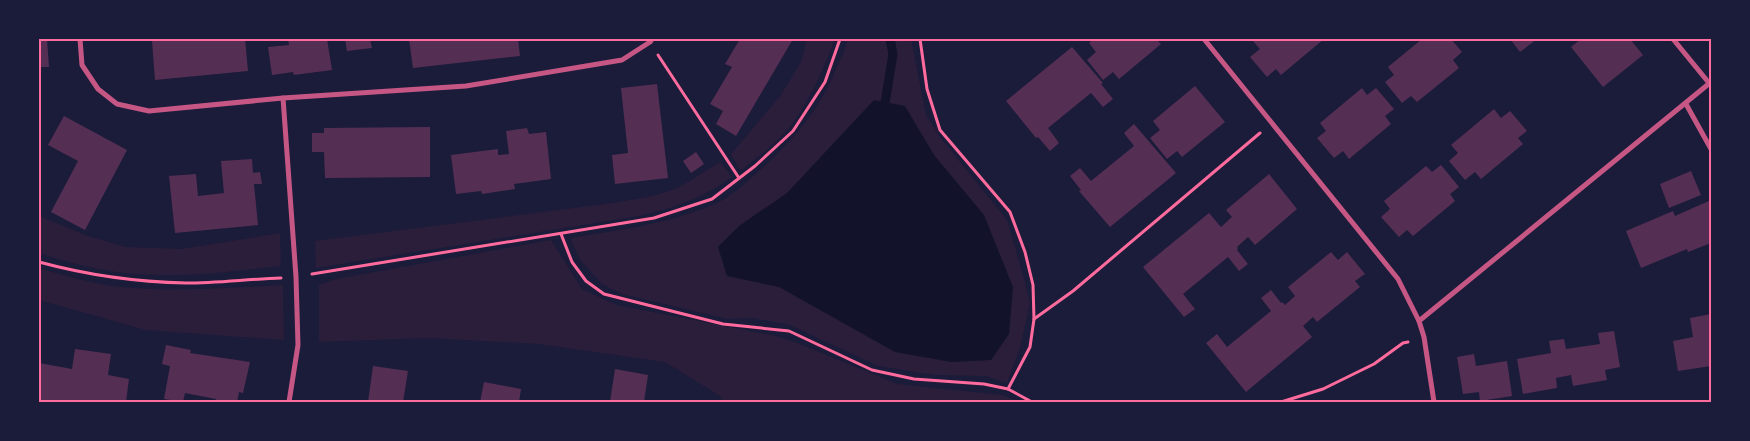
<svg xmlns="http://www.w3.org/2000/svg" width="1750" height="441" font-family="Karla,sans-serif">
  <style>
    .green { fill: #2a1e3b }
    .water { fill: #12122b }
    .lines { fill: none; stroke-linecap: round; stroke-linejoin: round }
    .stream { stroke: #12122b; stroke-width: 9 }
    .building { fill: #542f53 }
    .path { stroke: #ff6b9d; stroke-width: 3 }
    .minor { stroke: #c65784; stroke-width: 5 }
    .neatline { fill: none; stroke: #ff6b9d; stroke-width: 2 }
  </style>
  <rect width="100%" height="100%" fill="#1b1b3a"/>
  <g class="green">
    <path d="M 807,39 L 835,39 C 822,73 805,113 779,139 C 768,150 755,159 743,169 L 739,169 L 731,154 L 781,95 L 801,62 Z"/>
    <path d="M 848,39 L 911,39 L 926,115 L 940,137 L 1007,220 L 1023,275 L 1030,303 L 1020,348 L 1007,383 L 986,376 L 935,375 L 878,366 L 790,325 L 752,318 L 728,319 L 622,294 L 602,284 L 581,261 L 571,241 L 572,238 C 617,230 662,225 705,208 C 726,201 742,186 758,172 C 791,142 816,115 834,74 C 839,62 845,51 848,39 Z"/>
    <path d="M 720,162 L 732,177 C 703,198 674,208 639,216 L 316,268 L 315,241 L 613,203 L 653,196 L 678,188 Z"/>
    <path d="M 39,214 L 42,217 L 85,235 L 125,247 L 182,249 L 280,233 L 281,266 C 241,270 200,276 159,275 C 119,275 77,266 39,253 Z"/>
    <path d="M 551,240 L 582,289 L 616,305 L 776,336 L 797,343 L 897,384 L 1002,395 L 1020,402 L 723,402 L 720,396 L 665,362 L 539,344 L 426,338 L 319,342 L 319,285 L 336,279 Z"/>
    <path d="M 39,268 C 65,276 94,284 121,287 C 175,292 229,288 283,285 L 284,340 L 146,330 L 39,300 Z"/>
  </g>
  <path class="water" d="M 874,100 L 905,106 L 934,155 L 984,215 L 1013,287 L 1009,334 L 991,360 L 951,362 L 895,352 L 779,287 L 727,276 L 718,247 L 739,226 L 787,193 Z"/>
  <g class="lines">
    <path class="stream" d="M 885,103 L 893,54 L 890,39"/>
  </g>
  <g class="building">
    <path d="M 39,39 L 47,39 L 49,67 L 39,67 Z"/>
    <path d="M 172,39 L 245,39 L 248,71 L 155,80 L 152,41 Z"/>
    <path d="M 288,39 L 327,39 L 332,70 L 294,75 L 293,72 L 272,75 L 268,47 L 289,45 Z"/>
    <path d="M 345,39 L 370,39 L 372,48 L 347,51 Z"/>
    <path d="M 409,39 L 518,39 L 520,56 L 413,68 Z"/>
    <path d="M 740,39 L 793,39 L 736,136 L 716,124 L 723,111 L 710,104 L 732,67 L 725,64 Z"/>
    <path d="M 1094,39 L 1156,39 L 1161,44 L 1119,79 L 1113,72 L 1103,80 L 1087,60 L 1096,52 L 1089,43 Z"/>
    <path d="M 1253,39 L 1324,39 L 1281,75 L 1276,69 L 1267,77 L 1250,57 L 1260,49 L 1252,40 Z"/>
    <path d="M 1422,39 L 1451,39 L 1462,52 L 1453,60 L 1459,68 L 1417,102 L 1411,96 L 1402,103 L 1385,82 L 1394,75 L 1388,67 Z"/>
    <path d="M 1510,39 L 1537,39 L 1520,52 Z"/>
    <path d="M 1581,39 L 1630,39 L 1643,55 L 1603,87 L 1571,47 Z"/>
    <path d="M 1072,47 L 1103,83 L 1101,84 L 1113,99 L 1103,107 L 1091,93 L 1048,128 L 1059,143 L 1050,151 L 1038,137 L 1036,138 L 1006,101 Z"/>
    <path d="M 657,84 L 668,178 L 615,184 L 612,155 L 628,153 L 621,88 Z"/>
    <path d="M 1195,86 L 1225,122 L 1182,157 L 1177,151 L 1167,159 L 1150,138 L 1160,130 L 1153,121 Z"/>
    <path d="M 1362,88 L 1367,95 L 1376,88 L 1394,109 L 1385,116 L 1391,124 L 1349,159 L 1343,151 L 1334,158 L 1317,138 L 1326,131 L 1320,123 Z"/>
    <path d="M 1494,109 L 1501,118 L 1510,111 L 1527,131 L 1518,138 L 1523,144 L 1481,179 L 1475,172 L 1465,180 L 1449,161 L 1458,153 L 1451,145 Z"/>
    <path d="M 64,116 L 127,150 L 85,230 L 51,212 L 78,161 L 48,145 Z"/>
    <path d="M 1134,124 L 1176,173 L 1110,227 L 1079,191 L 1081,190 L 1070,176 L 1080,168 L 1091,181 L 1134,146 L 1124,133 Z"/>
    <path d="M 430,127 L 430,177 L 325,178 L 324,152 L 312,152 L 312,133 L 324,133 L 324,128 Z"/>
    <path d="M 527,128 L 529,134 L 546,132 L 551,179 L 514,184 L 515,189 L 482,194 L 481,191 L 456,194 L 451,155 L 498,149 L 498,155 L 509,154 L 506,131 Z"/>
    <path d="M 696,152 L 704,164 L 691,173 L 683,161 Z"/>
    <path d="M 252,159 L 253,173 L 260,172 L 262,184 L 254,184 L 258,225 L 175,233 L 169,176 L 196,174 L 198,196 L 224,193 L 221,161 Z"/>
    <path d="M 1441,165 L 1459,187 L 1450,194 L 1455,201 L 1413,236 L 1407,230 L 1399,237 L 1381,217 L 1390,209 L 1384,201 L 1426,166 L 1432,172 Z"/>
    <path d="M 1691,171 L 1701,195 L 1669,208 L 1660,184 Z"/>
    <path d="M 1269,174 L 1297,209 L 1255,245 L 1248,237 L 1237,247 L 1238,248 L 1237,250 L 1248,264 L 1239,271 L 1228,257 L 1183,294 L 1195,309 L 1184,317 L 1143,267 L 1209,213 L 1221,227 L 1232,217 L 1226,210 Z"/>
    <path d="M 1711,200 L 1711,243 L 1688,252 L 1687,249 L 1641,268 L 1626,231 L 1673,211 L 1675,216 Z"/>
    <path d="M 1331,252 L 1338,260 L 1347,252 L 1365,274 L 1355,281 L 1360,287 L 1317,322 L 1313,317 L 1303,326 L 1312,337 L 1246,392 L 1206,343 L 1217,334 L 1227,347 L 1271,311 L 1261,298 L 1271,290 L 1281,303 L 1282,302 L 1285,305 L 1295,296 L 1288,287 Z"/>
    <path d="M 1711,314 L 1711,366 L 1678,371 L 1673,341 L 1693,337 L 1690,318 Z"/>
    <path d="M 1614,331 L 1620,367 L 1605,370 L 1607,380 L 1573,386 L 1571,375 L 1556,378 L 1557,388 L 1523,394 L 1517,359 L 1551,353 L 1549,341 L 1564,339 L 1566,349 L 1600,344 L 1598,333 Z"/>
    <path d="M 166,345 L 191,350 L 190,353 L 250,362 L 243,393 L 239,392 L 237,402 L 215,402 L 216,399 L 185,393 L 183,402 L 164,399 L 170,366 L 162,364 Z"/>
    <path d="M 75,349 L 111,354 L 108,375 L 129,379 L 126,402 L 51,402 L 39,400 L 39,363 L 72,369 Z"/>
    <path d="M 1474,354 L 1476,366 L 1507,361 L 1512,396 L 1480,401 L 1479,392 L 1463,394 L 1457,357 Z"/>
    <path d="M 373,366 L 408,371 L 403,402 L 368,402 Z"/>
    <path d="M 615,369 L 648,375 L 644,402 L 610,402 Z"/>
    <path d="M 484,382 L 521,389 L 519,402 L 480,402 Z"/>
  </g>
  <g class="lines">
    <g class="path">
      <path d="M 920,39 L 927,89 L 940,130 L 1010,212 L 1025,252 L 1033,285 L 1034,319 L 1030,347 L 1008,389"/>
      <path d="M 658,55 L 739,178"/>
      <path d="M 561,234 L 572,262 L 586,281 L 604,294 L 723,324 L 789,331 L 872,370 L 914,379 L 984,384 L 1008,389 L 1032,402"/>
      <path d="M 39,262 C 87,275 136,282 186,283 C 217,283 249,279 281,278"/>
      <path d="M 312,274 L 654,218 L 712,199 L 755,166 L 793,131 L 825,82 L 840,39"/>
      <path d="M 1034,319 L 1073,291 L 1260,133"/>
      <path d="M 1281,402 L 1323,389 L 1374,364 L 1403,343 L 1408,342"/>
    </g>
    <g class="minor">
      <path d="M 80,39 L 82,65 L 98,89 L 117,104 L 149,111 L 283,98 L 466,86 L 622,60 L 650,42 L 652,39"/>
      <path d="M 1204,39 L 1398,279 L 1419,321 L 1424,337 L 1434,402"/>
      <path d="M 1673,39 L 1709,83"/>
      <path d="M 283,98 L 296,277 L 298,345 L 289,402"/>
      <path d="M 1686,104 L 1711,149"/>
      <path d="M 1419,321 L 1711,82"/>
    </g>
  </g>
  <rect width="1750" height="441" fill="none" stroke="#1b1b3a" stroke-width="80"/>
  <rect x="40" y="40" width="1670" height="361" class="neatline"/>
</svg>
